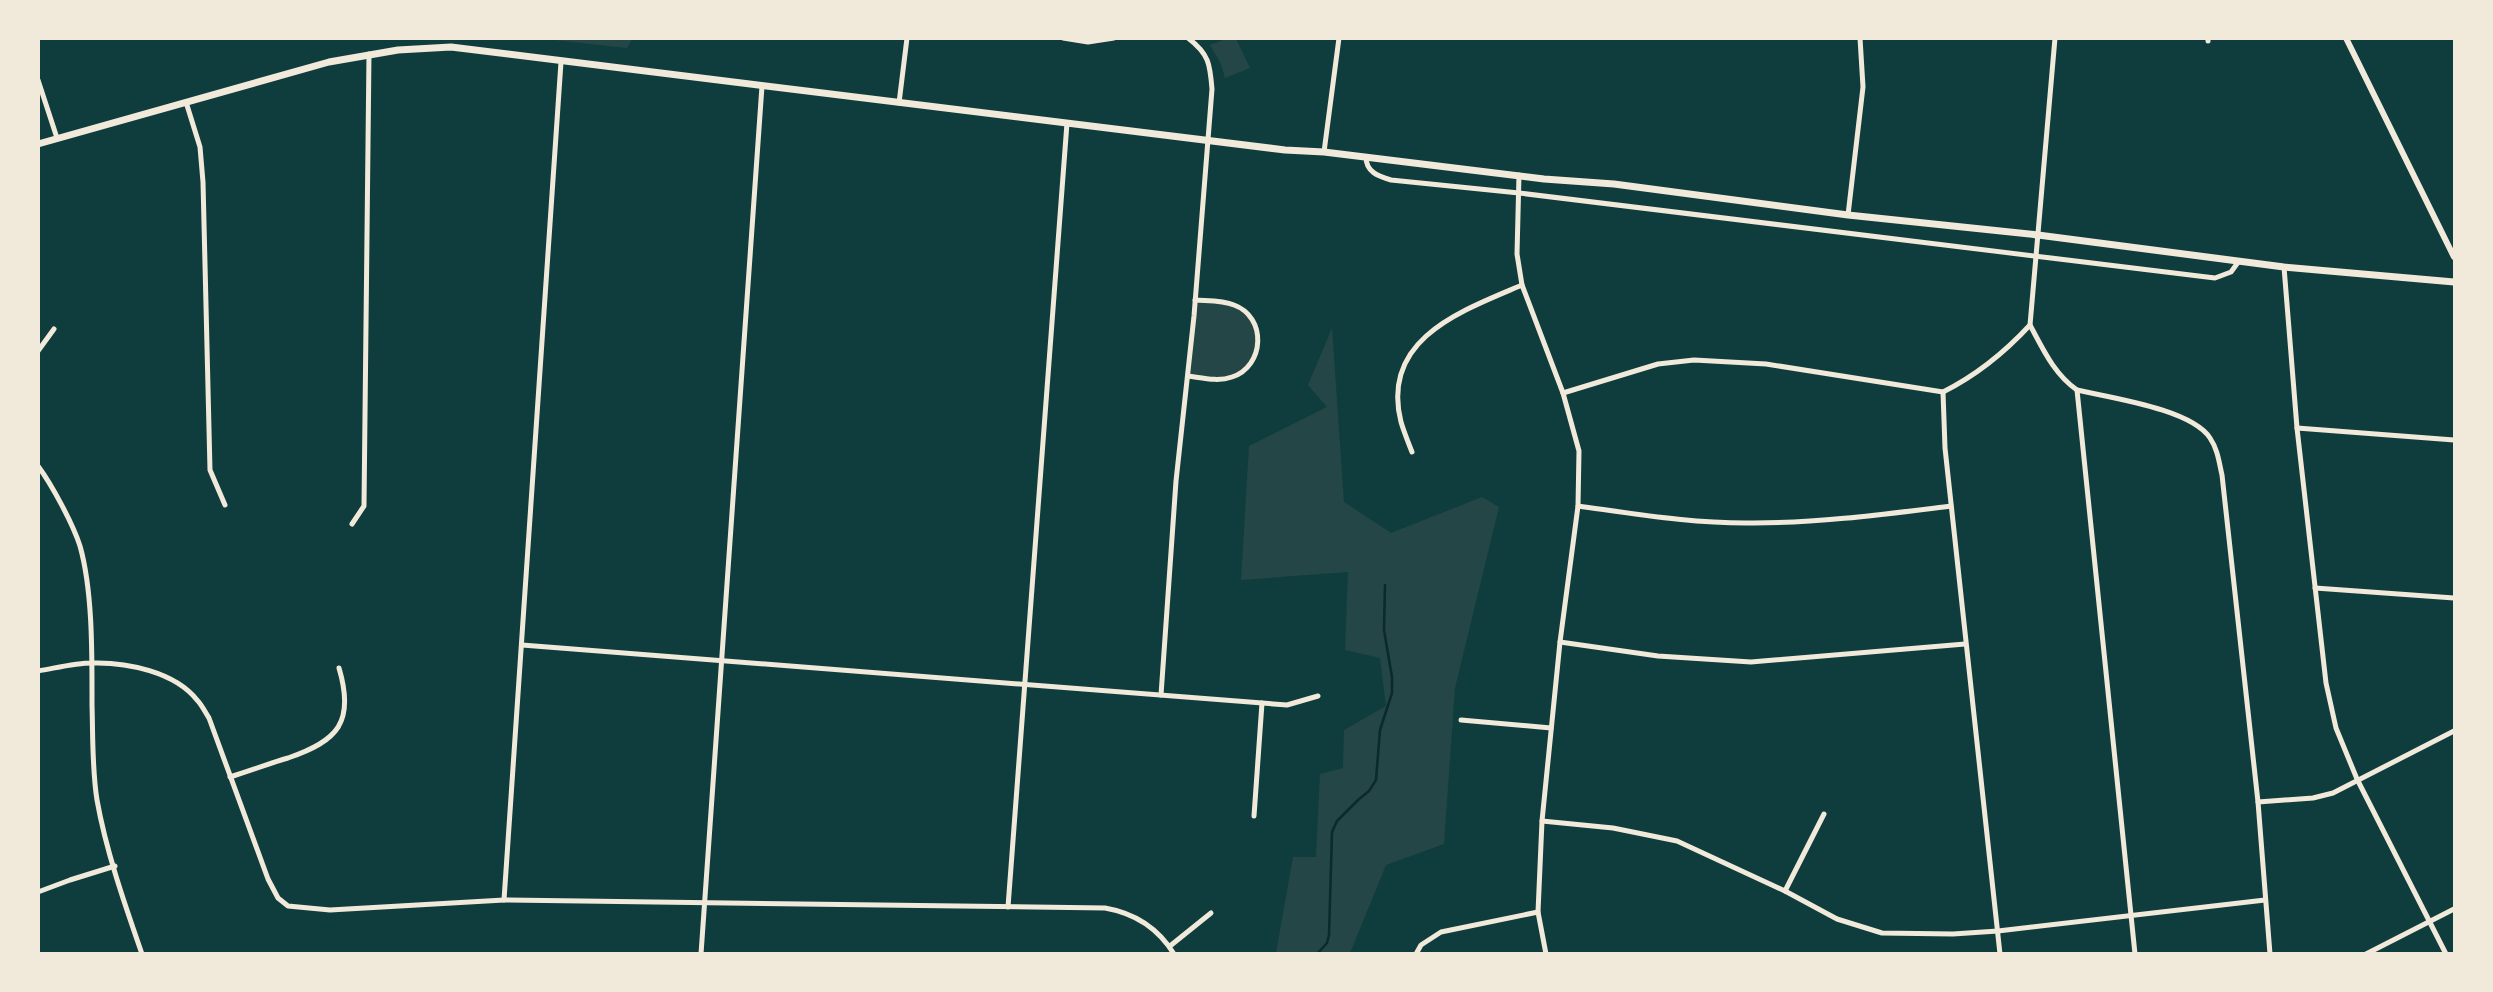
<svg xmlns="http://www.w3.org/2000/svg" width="2493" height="992" font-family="'IBM Plex Sans',sans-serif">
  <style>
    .green { fill: #244646 }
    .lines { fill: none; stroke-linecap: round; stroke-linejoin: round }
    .stream { stroke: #0a2a2b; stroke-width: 2.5 }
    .minor { stroke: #f1e9da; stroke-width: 5 }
    .tertiary { stroke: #f1e9da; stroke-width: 6 }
    .secondary { stroke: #f1e9da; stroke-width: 7 }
  </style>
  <rect width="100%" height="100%" fill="#0f3d3e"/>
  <g class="green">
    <path d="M 546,39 L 632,39 L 627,48 Z"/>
    <path d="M 1226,39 L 1236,39 L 1250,68 L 1225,78 L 1221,64 L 1210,45 Z"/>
    <path d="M 1195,300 C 1227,303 1242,303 1258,333 L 1251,363 L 1230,378 L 1188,376 Z"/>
    <path d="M 1332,328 L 1344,502 L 1391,533 L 1482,497 L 1499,507 L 1455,688 L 1444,844 L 1386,865 L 1350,953 L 1276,953 L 1293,857 L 1316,857 L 1320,774 L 1343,768 L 1344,730 L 1386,706 L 1380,658 L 1345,650 L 1348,572 L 1241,580 L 1249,446 L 1327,407 L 1308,385 Z"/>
  </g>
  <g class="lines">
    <path class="stream" d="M 1317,954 L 1327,943 L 1329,935 L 1332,832 L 1337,821 L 1358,800 L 1369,791 L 1376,780 L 1380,730 L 1392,693 L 1392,677 L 1384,630 L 1385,585"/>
    <g class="minor">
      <path d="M 1063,38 L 1088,42 L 1114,38"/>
      <path d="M 2208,38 L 2208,41"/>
      <path d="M 38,80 L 57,138"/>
      <path d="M 186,102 L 200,147 L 203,182 L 210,470 L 225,505"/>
      <path d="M 899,103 L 907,38"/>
      <path d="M 1324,152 L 1339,38"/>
      <path d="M 1366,157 C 1366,172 1378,176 1391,180 L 1519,193 L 2215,278 L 2231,272 L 2239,261"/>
      <path d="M 1519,175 L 1517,254 L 1522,285 L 1563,393 L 1579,451 L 1578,506 L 1560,642 L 1542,821 L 1538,912 L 1546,954"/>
      <path d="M 1848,215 L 1863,87 L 1860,38"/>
      <path d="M 2284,267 L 2297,428 L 2326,683 L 2336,728 L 2357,779 L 2446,954"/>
      <path d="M 2030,325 C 2043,349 2054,374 2077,390 C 2111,398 2191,409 2210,438 C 2218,450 2219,462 2222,475 L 2258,802 L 2270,954"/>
      <path d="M 38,351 L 54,329"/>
      <path d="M 1188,376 C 1203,378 1218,382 1232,377 C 1265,366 1267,317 1234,305 C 1222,300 1207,301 1195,300"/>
      <path d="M 2077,390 L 2135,954"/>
      <path d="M 1943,392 L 1945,448 L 2000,954"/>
      <path d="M 1943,392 C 1977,375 2005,352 2030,325 L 2055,38"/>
      <path d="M 1563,393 L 1658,364 L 1694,360 L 1766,364 L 1943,392"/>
      <path d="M 2297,428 L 2454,440"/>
      <path d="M 1412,452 C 1408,442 1404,432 1401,422 C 1380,339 1461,311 1522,285"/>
      <path d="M 38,466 C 52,485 73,524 80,546 C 93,592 92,657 92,705 C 93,737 92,769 97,800 C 106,851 125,905 142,954"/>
      <path d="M 1578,506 C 1636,514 1695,524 1754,523 C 1820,523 1886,514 1951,506"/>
      <path d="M 352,524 L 364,506 L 369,54"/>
      <path d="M 2315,588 L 2454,598"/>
      <path d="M 1560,642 L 1658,656 L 1751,662 L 1965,644"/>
      <path d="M 522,645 L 1287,705 L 1318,696"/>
      <path d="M 38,671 C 56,668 75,663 92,663 C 127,662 175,672 197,700 C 202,705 205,712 209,718 L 268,879 L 278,898 L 288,906 L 330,910 L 504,900 L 1105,908 C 1134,913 1158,928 1174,954"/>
      <path d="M 1161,695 L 1176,481 L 1194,316 L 1212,89 C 1210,64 1209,54 1188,38"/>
      <path d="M 1461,720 L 1551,728"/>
      <path d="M 230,777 C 249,771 268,764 288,758 C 338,741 355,722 339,668"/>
      <path d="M 2258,802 L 2313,798 L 2333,793 L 2454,731"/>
      <path d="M 1254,816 L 1262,703"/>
      <path d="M 1542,821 L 1613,828 L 1677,841 L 1785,891 L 1837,919 L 1882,933 L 1953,934 L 1998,931 L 2265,900"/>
      <path d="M 1785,891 L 1824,814"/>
      <path d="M 38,892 L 70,880 L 115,866"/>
      <path d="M 504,900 L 561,62"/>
      <path d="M 1008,907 L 1067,123"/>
      <path d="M 1170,946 L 1211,913"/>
      <path d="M 701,954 L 762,86"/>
      <path d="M 1416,954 L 1421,945 L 1441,932 L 1538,912"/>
      <path d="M 2366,954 L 2454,909"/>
    </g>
    <path class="tertiary" d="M 2346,38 L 2454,257"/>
    <path class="secondary" d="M 38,144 L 329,62 L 398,50 L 451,47 L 1285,150 L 1324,152 L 1544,179 L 1614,184 L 1848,215 L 2038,235 L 2284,267 L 2454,282"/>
  </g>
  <rect width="2493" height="992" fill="none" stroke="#f1e9da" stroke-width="80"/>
</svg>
